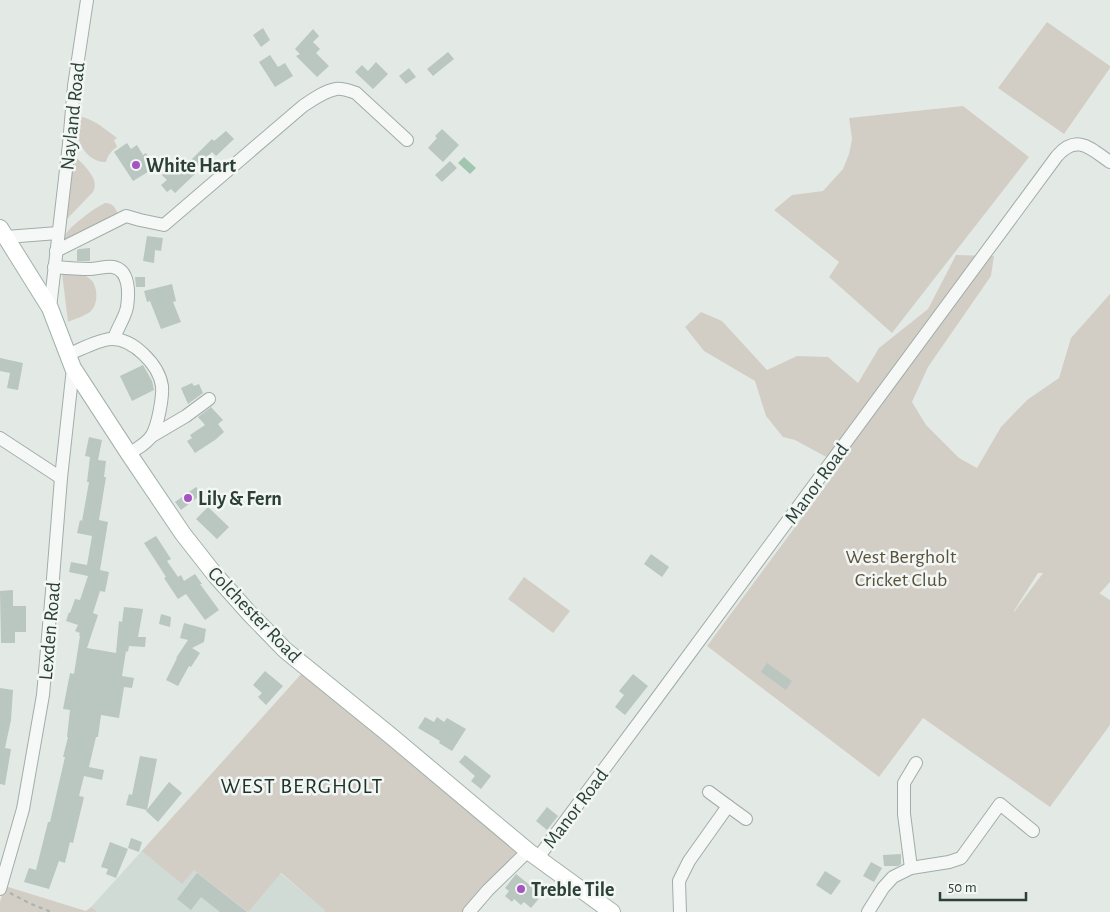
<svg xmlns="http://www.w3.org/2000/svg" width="1110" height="912" font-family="'Alegreya Sans',sans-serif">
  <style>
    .built { fill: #d1dbd6 }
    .green { fill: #d3cec5; fill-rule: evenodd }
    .water { fill: #a1c6b0 }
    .building { fill: #bac6c0 }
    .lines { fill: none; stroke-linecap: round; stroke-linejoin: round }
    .minor-casing { stroke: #a1ada7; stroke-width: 14 }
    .major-casing { stroke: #a1b2a9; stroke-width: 18 }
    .path { stroke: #a9b2ae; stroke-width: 2; stroke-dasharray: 4 4; stroke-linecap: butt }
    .minor { stroke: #f5f8f7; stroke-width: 12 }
    .major { stroke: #fff; stroke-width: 16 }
    .poi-dot { fill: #a554c2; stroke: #f2f7f5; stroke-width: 2 }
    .labels { text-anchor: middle; stroke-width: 5; stroke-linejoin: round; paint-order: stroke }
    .street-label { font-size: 20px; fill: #2c4037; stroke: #f2f7f5 }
    .poi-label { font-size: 20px; font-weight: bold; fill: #2c4037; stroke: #f2f7f5; text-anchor: start }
    .park-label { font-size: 20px; fill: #5b513b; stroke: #f2f7f5 }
    .quarter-label { font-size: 22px; letter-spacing: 1px; fill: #1e3129; stroke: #f2f7f5 }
  </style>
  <rect width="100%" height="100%" fill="#e3eae6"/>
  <path class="built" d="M 188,800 L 326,910 L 324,912 L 98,912 L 91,907 Z"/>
  <g class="green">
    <path d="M 1047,22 L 1110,66 L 1110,68 L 1064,134 L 998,88 Z"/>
    <path d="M 963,106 L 1029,157 L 892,333 L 829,277 L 839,262 L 774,210 L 792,195 L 823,191 L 843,169 L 849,154 L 852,139 L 849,118 Z"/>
    <path d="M 79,116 C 94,119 105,129 117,138 L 114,140 L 117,147 C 111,151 108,155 106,162 C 85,163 71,134 79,116 Z"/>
    <path d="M 73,154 C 81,163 101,178 93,192 L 66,220 Z"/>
    <path d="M 105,203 C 113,203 115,207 118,214 L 63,243 C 64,241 64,238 65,236 C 68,227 96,207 105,203 Z"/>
    <path d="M 956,255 L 994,256 L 991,276 L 928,367 L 912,402 L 926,425 L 959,458 L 977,468 L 1001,427 L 1027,400 L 1059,378 L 1071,338 L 1110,294 L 1110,582 L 1100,593 L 1099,593 L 1110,600 L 1110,725 L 1050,807 L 923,718 L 879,777 L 707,646 L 841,465 L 795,440 L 783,437 L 766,416 L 755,381 L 704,351 L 685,327 L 701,312 L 722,321 L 767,370 L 797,356 L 828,357 L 858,383 L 879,348 L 928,309 ZM 1038,573 L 1043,573 L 1014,612 L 1014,611 Z"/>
    <path d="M 62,273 L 84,274 C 86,276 91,279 93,282 C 98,291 98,305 90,312 C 84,316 75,319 68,322 Z"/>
    <path d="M 524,577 L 570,611 L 553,633 L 508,599 Z"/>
    <path d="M 302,673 L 520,853 L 465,912 L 324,912 L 325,910 L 281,873 L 248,912 L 194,870 L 182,884 L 142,851 Z"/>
    <path d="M 5,886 L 86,911 L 91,907 L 98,912 L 0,912 L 0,902 Z"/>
  </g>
  <path class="water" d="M 464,157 L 476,168 L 470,174 L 458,163 Z"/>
  <g class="building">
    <path d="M 263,28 L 270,40 L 261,47 L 253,35 Z"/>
    <path d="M 313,29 L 319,36 L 313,42 L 320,49 L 316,53 L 329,66 L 317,77 L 296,56 L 300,54 L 295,49 Z"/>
    <path d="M 448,52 L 454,59 L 433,76 L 427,69 Z"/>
    <path d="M 270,55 L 278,67 L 285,63 L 293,76 L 275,87 L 259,62 Z"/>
    <path d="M 376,62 L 388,74 L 373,89 L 355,72 L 362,65 L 368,71 Z"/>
    <path d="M 409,68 L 416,77 L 406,84 L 399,76 Z"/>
    <path d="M 442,129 L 459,145 L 443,162 L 428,148 L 437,138 L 435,136 Z"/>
    <path d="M 226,131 L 234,139 L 216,156 L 212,152 L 192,172 L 195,174 L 175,193 L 171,189 L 167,192 L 161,185 L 167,180 L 162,175 L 172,165 L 177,171 L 187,161 L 189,162 L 212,139 L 214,141 Z"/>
    <path d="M 127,143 L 131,149 L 137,145 L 143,155 L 146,153 L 156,167 L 133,181 L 114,152 Z"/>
    <path d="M 450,161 L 457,168 L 442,182 L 435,175 Z"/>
    <path d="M 147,236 L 163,238 L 161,251 L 155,250 L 154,263 L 143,261 Z"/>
    <path d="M 90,248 L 90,261 L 77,261 L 77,250 L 79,249 Z"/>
    <path d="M 135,277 L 145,277 L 145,287 L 136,287 Z"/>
    <path d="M 172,284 L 176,301 L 173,302 L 181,322 L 161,329 L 150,301 L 147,302 L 144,291 Z"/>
    <path d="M 0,358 L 23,363 L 18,390 L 7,388 L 10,373 L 0,371 Z"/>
    <path d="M 143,365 L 152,381 L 154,390 L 132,401 L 120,376 Z"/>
    <path d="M 192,383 L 194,386 L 199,384 L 203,393 L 188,404 L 181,388 Z"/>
    <path d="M 211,407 L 223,420 L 218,424 L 224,432 L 215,440 L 195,453 L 187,441 L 192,438 L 190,435 L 205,425 L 198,417 Z"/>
    <path d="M 89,437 L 102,440 L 98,460 L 106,461 L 104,477 L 106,477 L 99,520 L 108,522 L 100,570 L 109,572 L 105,592 L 100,591 L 93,613 L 98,615 L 87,648 L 116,653 L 119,621 L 122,622 L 124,607 L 143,609 L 138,637 L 146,637 L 145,647 L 129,646 L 128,652 L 126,651 L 122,676 L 134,678 L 132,688 L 124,687 L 119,718 L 101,715 L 98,737 L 96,737 L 89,767 L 104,770 L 102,780 L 84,776 L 79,796 L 84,797 L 73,843 L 70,842 L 65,863 L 59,861 L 49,889 L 24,882 L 29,868 L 36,870 L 48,822 L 50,822 L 65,757 L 63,757 L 68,737 L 67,737 L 70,710 L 63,709 L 70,673 L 74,674 L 80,636 L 79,635 L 80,633 L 75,631 L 78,625 L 66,621 L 69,612 L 70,613 L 75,599 L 80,600 L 88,576 L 69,572 L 71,562 L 87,565 L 92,536 L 77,533 L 80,520 L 82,521 L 89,482 L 87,482 L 90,457 L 85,456 Z"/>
    <path d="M 196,487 L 202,494 L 181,510 L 175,502 Z"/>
    <path d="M 208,507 L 229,527 L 217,539 L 196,519 Z"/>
    <path d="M 156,536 L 171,559 L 167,561 L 178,577 L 181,575 L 184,581 L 195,574 L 202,584 L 200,584 L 219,610 L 205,620 L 186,594 L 178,599 L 164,578 L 166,577 L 144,543 Z"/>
    <path d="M 651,554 L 669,567 L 662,577 L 644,564 Z"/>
    <path d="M 13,590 L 13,606 L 26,606 L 26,632 L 15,632 L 15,643 L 1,643 L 0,591 Z"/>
    <path d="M 161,614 L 171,617 L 170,627 L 159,624 Z"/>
    <path d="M 184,623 L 206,629 L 204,642 L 192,648 L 200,653 L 191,667 L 189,666 L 178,686 L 166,680 L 177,658 L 176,658 L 188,640 L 180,638 Z"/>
    <path d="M 767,663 L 792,681 L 786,690 L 761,672 Z"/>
    <path d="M 265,671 L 283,686 L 266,705 L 258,697 L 262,693 L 253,685 Z"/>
    <path d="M 633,674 L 648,686 L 625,715 L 615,707 L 624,695 L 619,691 Z"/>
    <path d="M 0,688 L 13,690 L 11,720 L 5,748 L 11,749 L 5,785 L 0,784 Z"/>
    <path d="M 425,717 L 434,722 L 437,717 L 444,722 L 447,718 L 466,729 L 452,751 L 439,743 L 440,741 L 418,728 Z"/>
    <path d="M 465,755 L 491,776 L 481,789 L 471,781 L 475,776 L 459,762 Z"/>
    <path d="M 140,756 L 157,759 L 147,810 L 126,805 L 129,794 L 132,795 Z"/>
    <path d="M 169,782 L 182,793 L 158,822 L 146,811 Z"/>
    <path d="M 547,807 L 558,816 L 547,830 L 536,821 Z"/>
    <path d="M 131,838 L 142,842 L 139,852 L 128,848 Z"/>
    <path d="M 110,842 L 128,849 L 116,878 L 106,874 L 108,869 L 101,867 Z"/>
    <path d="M 901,854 L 901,864 L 898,866 L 884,866 L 883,855 Z"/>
    <path d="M 871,862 L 882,868 L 874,882 L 863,876 Z"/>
    <path d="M 825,871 L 841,881 L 831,895 L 816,885 Z"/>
    <path d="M 197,873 L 247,912 L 220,912 L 201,897 L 191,910 L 177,899 Z"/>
    <path d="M 516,874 L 542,895 L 531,908 L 524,902 L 521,905 L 514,899 L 512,902 L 505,896 L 509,891 L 505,888 Z"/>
  </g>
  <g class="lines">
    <defs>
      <g id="minor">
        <path d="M 6,237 L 58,233"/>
        <path d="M 56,251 L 126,216 L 140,220 L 164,225 L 303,106 C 312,100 324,91 336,89 C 343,88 350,91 356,93 L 407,140"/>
        <path d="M 54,267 C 66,268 78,269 89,269 C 97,269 105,266 113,267 C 130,270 129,294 127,307 C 125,318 117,328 114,339"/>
        <path d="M 50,308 L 69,144 L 74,86 L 87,0"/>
        <path d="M 67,355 C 80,350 97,340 111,339 C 133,338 159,365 162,386 C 163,397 158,425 152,435 C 148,443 136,449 129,454"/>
        <path d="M 152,436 L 186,416 L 209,399"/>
        <path d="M 0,438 L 61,478"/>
        <path d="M 728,806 L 746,819"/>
        <path d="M 537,859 L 654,702 L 1057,156 C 1077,133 1091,149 1110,162"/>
        <path d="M 911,868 L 904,814 L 904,783 L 916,763"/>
        <path d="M 0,889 L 23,809 L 43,695 L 52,591 L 61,478 L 73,368"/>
        <path d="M 469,912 L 488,890 L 528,851"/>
        <path d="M 680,912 L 679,881 L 689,861 L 728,806 L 709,792"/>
        <path d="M 868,912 L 883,888 L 893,877 L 911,868 L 949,862 L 961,858 L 1000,804 L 1033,831"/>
      </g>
      <path id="major" d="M 0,228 L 50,308 L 73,368 L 129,454 L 183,534 L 216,576 L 250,614 L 285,650 L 391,736 L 528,851 L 612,912"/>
    </defs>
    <use href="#minor" class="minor-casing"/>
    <use href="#major" class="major-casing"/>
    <path class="path" d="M 10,893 L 29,903 L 51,912"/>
    <use href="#minor" class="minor"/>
    <use href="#major" class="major"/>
  </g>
  <g class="poi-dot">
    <circle cx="136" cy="165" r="5"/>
    <circle cx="188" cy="498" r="5"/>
    <circle cx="521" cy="889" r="5"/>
  </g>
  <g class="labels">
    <g class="street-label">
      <text transform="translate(72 116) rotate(-84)" y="7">Nayland Road</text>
      <text transform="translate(816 483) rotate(-54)" y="7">Manor Road</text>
      <text transform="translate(255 614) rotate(46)" y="7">Colchester Road</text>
      <text transform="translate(49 631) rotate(-85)" y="7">Lexden Road</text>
      <text transform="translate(575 808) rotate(-53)" y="7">Manor Road</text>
    </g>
    <g class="poi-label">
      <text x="146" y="172">White Hart</text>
      <text x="198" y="505">Lily &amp; Fern</text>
      <text x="531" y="896">Treble Tile</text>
    </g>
    <g class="park-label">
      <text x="901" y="563">West Bergholt<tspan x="901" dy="23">Cricket Club</tspan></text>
    </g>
    <g class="quarter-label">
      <text x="302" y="793">WEST BERGHOLT</text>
    </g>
  </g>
  <path d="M940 892v8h86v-8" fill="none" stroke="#2c4037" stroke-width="2.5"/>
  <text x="948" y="892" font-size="15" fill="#2c4037" stroke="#f2f7f5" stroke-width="4" paint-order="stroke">50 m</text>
</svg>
